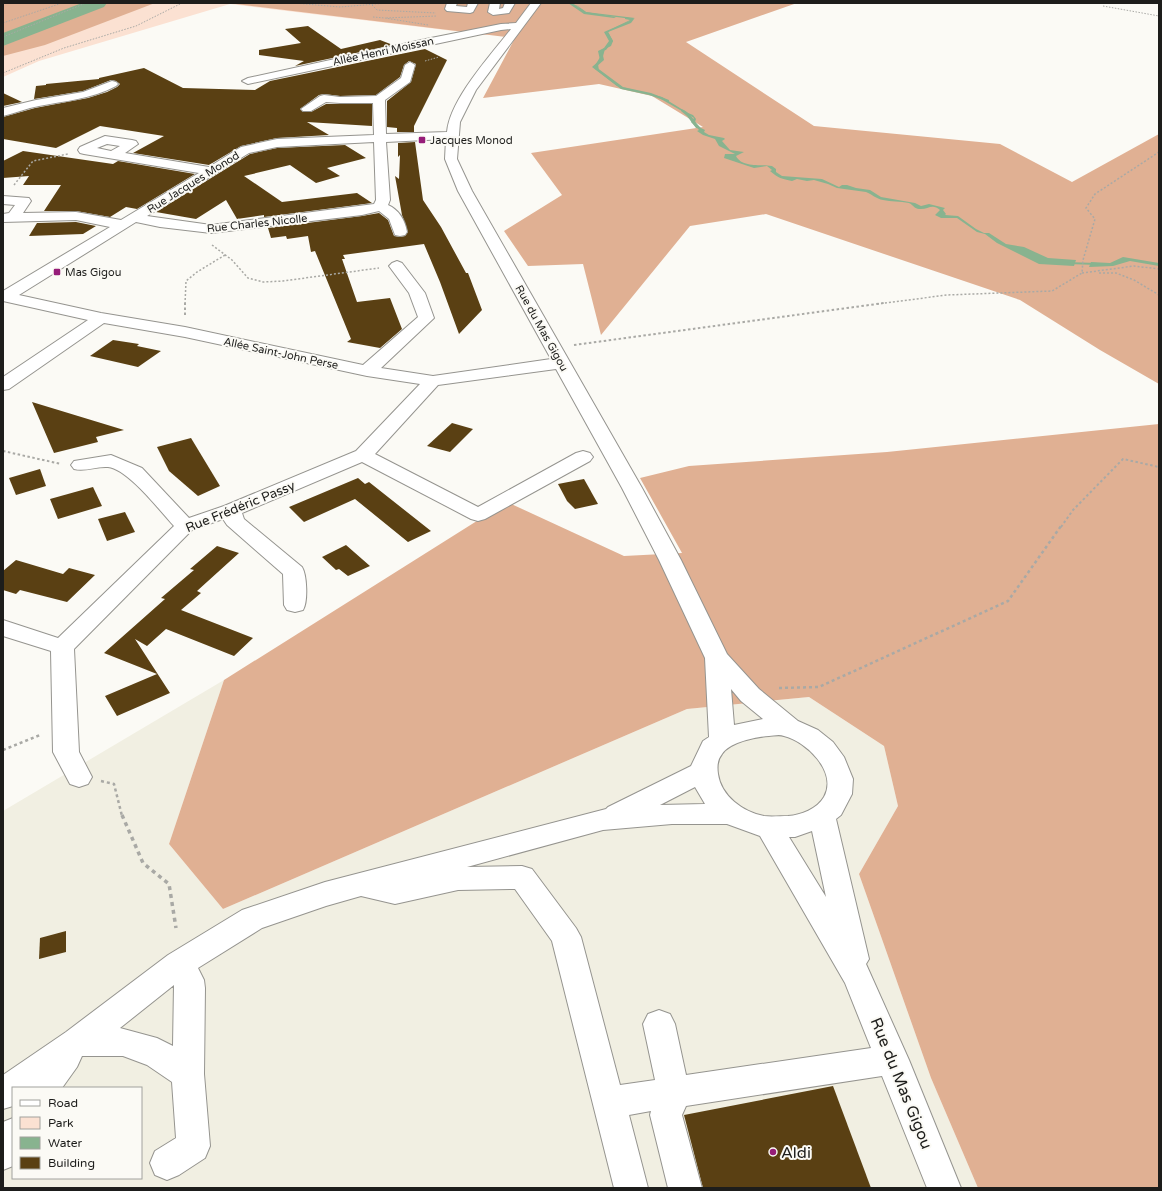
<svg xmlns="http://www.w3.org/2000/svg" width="1162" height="1191" font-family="'Varela Round',sans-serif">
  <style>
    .built { fill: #f1efe2; fill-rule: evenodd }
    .green { fill: #fbe1d2 }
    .forest { fill: #e0b093 }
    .water { fill: #88b38f }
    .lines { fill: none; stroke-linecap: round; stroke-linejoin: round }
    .stream { fill: #88b38f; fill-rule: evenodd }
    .river { fill: #88b38f; fill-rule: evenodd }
    .building { fill: #5a4013 }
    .minor-casing { stroke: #95948f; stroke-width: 2 }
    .path-far4 { stroke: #a9a9a5; stroke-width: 1; stroke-dasharray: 1.5 1.5; stroke-linecap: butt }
    .path-far3 { stroke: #a9a9a5; stroke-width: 1.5; stroke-dasharray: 2 2; stroke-linecap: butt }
    .path-far2 { stroke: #a9a9a5; stroke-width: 2; stroke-dasharray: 2.5 2.5; stroke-linecap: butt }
    .path-far1 { stroke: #a9a9a5; stroke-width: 2.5; stroke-dasharray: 3 3; stroke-linecap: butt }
    .path { stroke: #a9a9a5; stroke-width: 3.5; stroke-dasharray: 4 4; stroke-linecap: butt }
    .minor { fill: #fff; fill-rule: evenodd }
    .poi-dot { fill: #961d79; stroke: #fbfaf5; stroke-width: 1.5 }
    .labels { text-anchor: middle; stroke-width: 4; stroke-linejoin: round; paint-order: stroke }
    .far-street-label { font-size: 11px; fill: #1d1d1b; stroke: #fbfaf5 }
    .far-poi-label { font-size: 11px; fill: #1d1d1b; stroke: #fbfaf5; text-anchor: start }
    .street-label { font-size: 13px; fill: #1d1d1b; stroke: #fbfaf5 }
    .near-street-label { font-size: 16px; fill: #1d1d1b; stroke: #fbfaf5 }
    .near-poi-label { font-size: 16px; fill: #1d1d1b; stroke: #fbfaf5; text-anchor: start }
  </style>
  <rect width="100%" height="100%" fill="#fbfaf5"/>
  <path class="built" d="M 224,680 L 169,844 L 223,909 L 687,709 L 809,697 L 884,746 L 898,806 L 859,874 L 931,1078 L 978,1188 L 3,1188 L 3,811 ZM 13,1088 L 141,1088 L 141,1178 L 13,1178 Z"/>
  <path class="green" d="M 3,3 L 524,3 L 506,29 L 487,35 L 230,4 L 39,61 L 3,77 Z"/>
  <g class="forest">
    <path d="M 3,3 L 155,3 L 45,45 L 3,56 Z"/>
    <path d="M 228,3 L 797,3 L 686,42 L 814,126 L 1000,144 L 1072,182 L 1159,134 L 1159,384 L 1100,350 L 1020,300 L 766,214 L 690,226 L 601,335 L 583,264 L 528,266 L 504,231 L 562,195 L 531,153 L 703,127 L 652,96 L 599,84 L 483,98 L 515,38 Z"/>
    <path d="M 1159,424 L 1159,1188 L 978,1188 L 931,1078 L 859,874 L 898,806 L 884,746 L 809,697 L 687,709 L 223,909 L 169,844 L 224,680 L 507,502 L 624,556 L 682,553 L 640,478 L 689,466 L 887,452 Z"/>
  </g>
  <g class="water">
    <path d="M 569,3 L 578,6 L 586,12 L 635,18 L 608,32 L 613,41 L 611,46 L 605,49 L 602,60 L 598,64 L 599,71 L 622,87 L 662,97 L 688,113 L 693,115 L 696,119 L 695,122 L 701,128 L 705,130 L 704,132 L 709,135 L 724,138 L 725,139 L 722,141 L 730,150 L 744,152 L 736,156 C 742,168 761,164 772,166 L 776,169 L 776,172 L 782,176 L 822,179 L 839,187 L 842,185 L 847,185 L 856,188 L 870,190 L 881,197 L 915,203 L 921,206 L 929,204 L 945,208 L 943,210 L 946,214 L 945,215 L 958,216 L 976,229 L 984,233 L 989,233 L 1006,244 L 1024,247 L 1048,258 L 1076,260 L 1074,266 L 1039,264 L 997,243 L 985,234 L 977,232 L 957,218 L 941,218 L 935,215 L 940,210 C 932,203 928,210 919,209 C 915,209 913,205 909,203 C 900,201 891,202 883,200 C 876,199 872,194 866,192 L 837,188 L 828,184 L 814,180 L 807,181 L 797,179 L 792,181 C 782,179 778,178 770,171 L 772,170 L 767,166 L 754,168 L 724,158 L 725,154 L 735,154 L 719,146 L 715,139 L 703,135 L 697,131 L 699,130 L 691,122 L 694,118 L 654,95 L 617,86 L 595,69 L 594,67 L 602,54 L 600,51 L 609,45 L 611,41 L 606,32 L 632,19 L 585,13 L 581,11 L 579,7 Z"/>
    <path d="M 1123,257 L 1159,263 L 1159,266 L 1130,261 L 1113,266 L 1089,267 L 1091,262 L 1110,263 Z"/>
  </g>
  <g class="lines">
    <g class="stream">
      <path d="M 568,3 L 572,3 L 586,12 L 616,17 L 614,18 L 584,14 Z"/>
      <path d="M 625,17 L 634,19 L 631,23 L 608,32 L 613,41 L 606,50 L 602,51 L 604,60 L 596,67 L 623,87 L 651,93 L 669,100 L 669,102 L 649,95 L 621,89 L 592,67 L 600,60 L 598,51 L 604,48 L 609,41 L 604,32 L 629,21 L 630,20 L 625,19 Z"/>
      <path d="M 681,109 C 689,111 694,120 699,127 L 698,128 L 696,128 L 687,116 L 681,111 Z"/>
      <path d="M 1065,262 L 1098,263 L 1100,264 L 1098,265 L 1067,264 L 1065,263 Z"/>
    </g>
    <path class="river" d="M 82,3 L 107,3 L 104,7 L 3,46 L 3,33 Z"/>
  </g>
  <g class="building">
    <path d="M 308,26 L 341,49 L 380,40 L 393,45 L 295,66 L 304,61 L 259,55 L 259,50 L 301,43 L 285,29 Z"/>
    <path d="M 425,49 L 447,60 L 414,126 L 414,132 L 397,132 L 397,128 L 387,127 L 387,101 L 411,82 L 416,64 L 409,61 L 404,65 L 400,77 L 376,95 L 340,96 L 324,94 L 319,95 L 300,109 L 303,112 L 311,112 L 326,104 L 372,104 L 372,126 L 307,122 L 329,135 L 277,138 L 241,146 L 209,165 L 133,153 L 164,136 L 100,126 L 56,148 L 3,139 L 3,117 L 35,108 L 88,98 L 107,92 L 117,87 L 120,84 L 116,81 L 111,80 L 83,91 L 34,99 L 36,86 L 46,85 L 46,84 L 99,79 L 99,78 L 144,68 L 183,88 L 255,90 L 270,81 Z"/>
    <path d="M 3,93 L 22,102 L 3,106 Z"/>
    <path d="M 415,142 L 423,200 L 441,227 L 466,273 L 468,273 L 482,310 L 459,334 L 440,282 L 424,244 L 343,255 L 345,259 L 342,259 L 357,302 L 390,298 L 402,329 L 380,348 L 347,342 L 351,339 L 315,251 L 311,252 L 308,236 L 287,239 L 286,236 L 271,238 L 268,228 L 362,216 L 379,213 L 388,220 L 394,236 L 400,237 L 405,236 L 408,232 L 402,215 L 395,176 L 399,179 L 400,155 L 398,157 L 398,143 Z"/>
    <path d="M 345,145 L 366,158 L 327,168 L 340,176 L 316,183 L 290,165 L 244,176 L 282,202 L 357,193 L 372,203 L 264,217 L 264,215 L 237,219 L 226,200 L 196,219 L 156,212 L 250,154 L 277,148 Z"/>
    <path d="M 23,151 L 113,164 L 118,161 L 195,174 L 137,209 L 126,207 L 110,217 L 76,211 L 44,211 L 61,185 L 23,185 L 29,176 L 3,178 L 3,161 Z"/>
    <path d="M 76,222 L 96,226 L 83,234 L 29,236 L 37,223 Z"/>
    <path d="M 113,340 L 139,344 L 137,346 L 161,351 L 138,367 L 90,356 Z"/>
    <path d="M 32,402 L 124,430 L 96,437 L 98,442 L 54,453 Z"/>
    <path d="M 452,423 L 473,429 L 450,452 L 427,446 Z"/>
    <path d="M 191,438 L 220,486 L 198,496 L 169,471 L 157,447 Z"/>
    <path d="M 40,469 L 46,486 L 16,495 L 9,478 Z"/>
    <path d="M 358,478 L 365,484 L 369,482 L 431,531 L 408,542 L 355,499 L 304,522 L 289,507 Z"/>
    <path d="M 584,479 L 598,504 L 575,509 L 567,501 L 558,484 Z"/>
    <path d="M 93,487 L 102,506 L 58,519 L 50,499 Z"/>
    <path d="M 125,512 L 135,532 L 107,541 L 98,519 Z"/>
    <path d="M 346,545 L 370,566 L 348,576 L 339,569 L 336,570 L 322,557 Z"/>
    <path d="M 217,546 L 239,553 L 197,591 L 201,593 L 181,610 L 253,638 L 234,656 L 166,629 L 147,646 L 135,639 L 170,693 L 117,716 L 105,696 L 157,674 L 104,653 L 165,599 L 161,598 L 194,570 L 190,569 Z"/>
    <path d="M 16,560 L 63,574 L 69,568 L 95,575 L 67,602 L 20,590 L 16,594 L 3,590 L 3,571 Z"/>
    <path d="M 66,931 L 66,952 L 39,959 L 40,938 Z"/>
    <path d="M 833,1086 L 871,1188 L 703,1188 L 684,1115 Z"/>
  </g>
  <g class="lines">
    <defs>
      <g id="minor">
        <path d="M 447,3 L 457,3 L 456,6 L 467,7 L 468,3 L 478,3 L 473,12 L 470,13 L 447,11 L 445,9 Z"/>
        <path d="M 490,3 L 500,3 L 499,9 L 503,8 L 505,3 L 515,3 L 509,13 L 493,15 L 488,12 Z"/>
        <path d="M 531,3 L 541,3 L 476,90 L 460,122 L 457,159 L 472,191 L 642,488 L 681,560 L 727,654 L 759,689 L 798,721 L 818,730 L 833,742 L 844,757 L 853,779 L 852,794 L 841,815 L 836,819 L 869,959 L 866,964 L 909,1060 L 961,1188 L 927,1188 L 882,1076 L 686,1106 L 682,1115 L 702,1188 L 668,1188 L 650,1115 L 651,1111 L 629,1115 L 648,1188 L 614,1188 L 552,941 L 515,889 L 458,890 L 395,904 L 361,896 L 326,906 L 262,928 L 198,968 L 204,980 L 205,988 L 204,1074 L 210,1146 L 205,1158 L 179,1175 L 167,1180 L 155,1175 L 150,1163 L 155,1151 L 176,1138 L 172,1082 L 147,1065 L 123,1056 L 82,1056 L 77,1067 L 62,1088 L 13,1088 L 13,1106 L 3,1109 L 3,1075 L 66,1032 L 168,955 L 242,910 L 325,882 L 606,809 L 608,807 L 691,766 L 703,741 L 709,737 L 705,658 L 659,560 L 622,488 L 556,369 L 438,385 L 375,454 L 478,507 L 576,453 L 583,451 L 590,453 L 593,457 L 590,461 L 485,519 L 478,521 L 471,519 L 362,462 L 242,513 L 244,519 L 302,567 C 307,575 308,602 303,610 L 295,612 L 287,610 L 284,605 L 283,574 L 227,525 L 223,519 L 192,530 L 74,649 L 79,752 L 92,777 L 88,784 L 79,787 L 70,784 L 53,752 L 51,651 L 3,636 L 3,620 L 58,638 L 174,526 C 160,511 128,469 108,467 C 96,466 86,472 74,469 L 71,465 L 74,461 L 111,455 L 142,468 L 189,518 L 224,506 L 356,451 L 420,384 L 367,376 L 185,337 L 104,323 L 9,389 L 3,390 L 3,377 L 88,320 L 3,301 L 3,291 L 110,227 L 76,220 L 3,222 L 3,214 L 9,213 L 15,205 L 3,204 L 3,196 L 29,198 L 31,201 L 23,213 L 76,212 L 121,220 L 199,173 L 84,154 L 80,153 L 78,150 L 80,147 L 105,136 L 132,140 L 136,141 L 138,144 L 125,153 L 209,167 L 241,147 L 277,139 L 374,135 L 373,103 L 340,103 L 326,102 L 311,111 L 303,111 L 301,109 L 320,96 L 324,95 L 340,97 L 376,96 L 401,78 L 405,65 L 410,62 L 415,65 L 410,82 L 385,100 L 386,134 L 447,132 C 450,99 491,55 511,29 L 501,30 L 248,84 L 242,81 L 248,78 L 426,39 L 501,24 L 516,23 ZM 446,139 L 445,159 L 458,191 L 551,359 L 433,376 L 381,368 L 434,318 L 425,293 L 402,263 L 397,261 L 392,263 L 389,266 L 409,293 L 418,317 L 363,365 L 185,327 L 101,313 L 19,295 L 136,222 L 160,227 L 211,233 L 362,215 L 379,211 L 389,219 L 395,235 L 400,236 L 405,235 L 407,232 C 405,220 399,210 388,205 L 390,200 L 386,142 ZM 374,142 L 376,200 L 374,204 L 211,225 L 147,216 L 249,153 L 277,147 ZM 107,144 L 120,146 L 111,151 L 97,148 ZM 731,689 L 741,701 L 763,719 L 734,725 ZM 769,736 C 773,736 779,734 784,736 C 806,741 838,772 824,797 C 817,809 801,815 788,816 C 781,816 771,817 764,816 C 743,812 721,796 718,774 C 717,767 717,760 722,754 C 730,742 755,737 769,736 ZM 695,787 L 705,804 L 660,805 ZM 672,824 L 727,824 L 760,836 L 845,983 L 871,1048 L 686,1075 L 675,1024 L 670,1014 L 659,1010 L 648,1014 L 643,1024 L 655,1080 L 620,1085 L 581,937 L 576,928 L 532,869 L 522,866 L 467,867 L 603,830 ZM 812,831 L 826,897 L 789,837 L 795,837 ZM 174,985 L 173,1046 L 157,1038 L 120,1028 Z"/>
        <path d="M 112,81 L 116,82 L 118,84 L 116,86 C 91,99 65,101 39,106 C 27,108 15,113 3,116 L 3,108 L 36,100 L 83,92 Z"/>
        <path d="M 13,1118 L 13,1166 L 3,1170 L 3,1122 Z"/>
      </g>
    </defs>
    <use href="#minor" class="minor-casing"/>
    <g class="path-far4">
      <path d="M 294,3 L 340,7 L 388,3"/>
      <path d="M 3,4 L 6,3"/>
      <path d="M 372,5 L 377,10 L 436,13"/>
      <path d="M 1103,6 L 1159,16"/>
      <path d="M 373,17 L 385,18"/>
      <path d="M 3,23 L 62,3"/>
      <path d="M 428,25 L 385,18 L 437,16"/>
      <path d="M 3,37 L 86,3"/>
      <path d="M 425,61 L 439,57"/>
      <path d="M 3,73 L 64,48 L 136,26 L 182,3"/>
    </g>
    <g class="path-far3">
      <path d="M 14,185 L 33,161 L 68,154"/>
      <path d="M 212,245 L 232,260 L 248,278 L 263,282 L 283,281 L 379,268"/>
      <path d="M 1082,273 L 1134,266 L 1159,269"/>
      <path d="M 1099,273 L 1116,273 L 1134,280 L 1159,295"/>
      <path d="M 185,304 L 186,281 L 197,272 L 225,255"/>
      <path d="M 877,304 L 947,295 L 1052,291 L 1082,273 L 1083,260 L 1095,219 L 1086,208 L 1095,194 L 1159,152"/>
    </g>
    <g class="path-far2">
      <path d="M 185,315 L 185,303"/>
      <path d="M 574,345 L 884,303"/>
      <path d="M 3,451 L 61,464"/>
      <path d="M 1061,527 L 1073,510 L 1123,459 L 1159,467"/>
    </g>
    <g class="path-far1">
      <path d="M 779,688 L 819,687 L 1008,601 L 1061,526"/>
      <path d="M 3,750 L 40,735"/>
      <path d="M 101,781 L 114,784 L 122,816"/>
    </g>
    <path class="path" d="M 122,815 L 143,863 L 169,884 L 176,928"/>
    <use href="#minor" class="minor"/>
  </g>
  <g class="poi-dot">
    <rect x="418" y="136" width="8" height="8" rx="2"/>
    <rect x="53" y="268" width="8" height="8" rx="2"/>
    <circle cx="773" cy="1152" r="4"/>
  </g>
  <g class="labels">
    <g class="far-street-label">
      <text transform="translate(383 51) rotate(-12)" y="4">Allée Henri Moissan</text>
      <text transform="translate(193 182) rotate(-32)" y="4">Rue Jacques Monod</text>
      <text transform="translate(257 223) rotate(-6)" y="4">Rue Charles Nicolle</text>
      <text transform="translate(542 328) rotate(61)" y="4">Rue du Mas Gigou</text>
      <text transform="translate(281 353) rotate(12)" y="4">Allée Saint-John Perse</text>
    </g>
    <g class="far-poi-label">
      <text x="430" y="144">Jacques Monod</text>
      <text x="65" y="276">Mas Gigou</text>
    </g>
    <g class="street-label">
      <text transform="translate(240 506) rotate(-22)" y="5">Rue Frédéric Passy</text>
    </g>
    <g class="near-street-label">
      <text transform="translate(902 1083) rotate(68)" y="6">Rue du Mas Gigou</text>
    </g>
    <g class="near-poi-label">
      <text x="781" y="1158">Aldi</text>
    </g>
  </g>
  <rect width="1162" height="1191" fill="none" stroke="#1d1d1b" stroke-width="8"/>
  <rect x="12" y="1087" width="130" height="92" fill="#fbfaf5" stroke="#a2a29e"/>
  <rect x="20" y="1100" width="20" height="6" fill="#ffffff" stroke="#a2a29e"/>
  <text x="48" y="1107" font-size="12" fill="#1d1d1b">Road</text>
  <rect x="20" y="1117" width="20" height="12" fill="#fbe1d2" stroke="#a2a29e"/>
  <text x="48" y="1127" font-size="12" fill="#1d1d1b">Park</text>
  <rect x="20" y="1137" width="20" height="12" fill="#88b38f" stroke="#a2a29e"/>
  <text x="48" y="1147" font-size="12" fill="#1d1d1b">Water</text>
  <rect x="20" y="1157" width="20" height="12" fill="#5a4013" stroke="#a2a29e"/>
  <text x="48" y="1167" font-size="12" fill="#1d1d1b">Building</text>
</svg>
